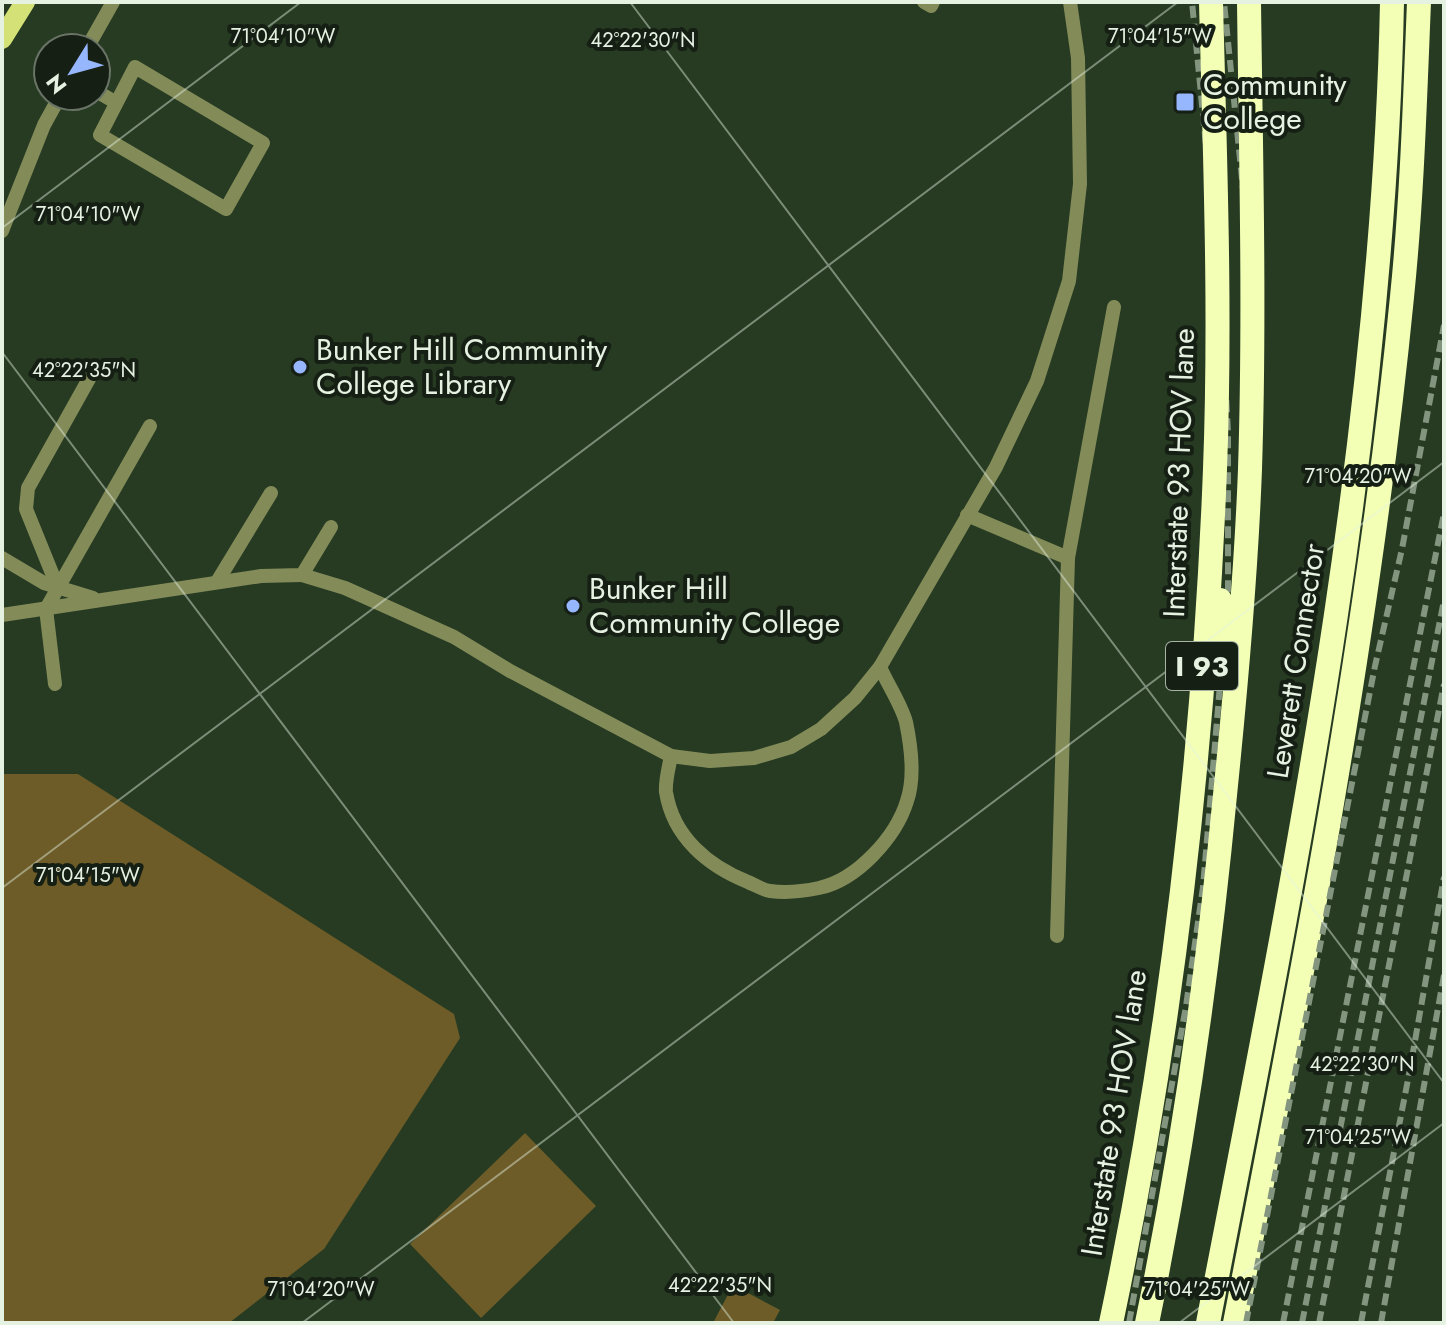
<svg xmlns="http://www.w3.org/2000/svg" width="1446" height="1325" font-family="Jost,sans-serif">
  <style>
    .grass { fill: #6d5c28 }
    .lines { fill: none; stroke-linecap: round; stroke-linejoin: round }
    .lane { stroke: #838b59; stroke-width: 14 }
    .primary { stroke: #d3e176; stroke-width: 20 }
    .highway { stroke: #f3ffb5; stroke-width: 24 }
    .rail { stroke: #83947f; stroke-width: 6; stroke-dasharray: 12 6; stroke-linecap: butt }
    .highway-bridge { stroke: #f3ffb5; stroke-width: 24 }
    .ticks { fill: none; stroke: #e5f2e2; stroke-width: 2; stroke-opacity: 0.45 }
    .poi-dot { fill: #96b6fd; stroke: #161f14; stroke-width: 3 }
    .labels { text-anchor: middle; stroke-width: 8; stroke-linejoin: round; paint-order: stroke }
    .shield { fill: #161f14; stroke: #a7b3a4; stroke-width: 2 }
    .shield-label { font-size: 28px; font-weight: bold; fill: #e5f2e2 }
    .poi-label { font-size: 30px; fill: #e5f2e2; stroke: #161f14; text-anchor: start }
    .street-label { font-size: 30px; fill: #e5f2e2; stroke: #161f14 }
    .ticks-label { font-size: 20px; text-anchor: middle; fill: #e5f2e2; stroke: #161f14; stroke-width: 8; stroke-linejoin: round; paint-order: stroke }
  </style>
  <rect width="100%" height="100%" fill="#263b22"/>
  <g class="grass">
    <path d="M 2,774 L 78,774 L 454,1014 L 460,1038 L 324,1249 L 229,1323 L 2,1323 Z"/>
    <path d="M 525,1133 L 596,1206 L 481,1318 L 410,1244 Z"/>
    <path d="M 733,1285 L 780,1310 L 773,1323 L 713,1323 Z"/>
  </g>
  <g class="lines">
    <g class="lane">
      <path d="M 924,2 L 931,6 L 933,2"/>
      <path d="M 87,48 L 113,2"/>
      <path d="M 135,67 L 263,143 L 226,209 L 100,135 Z"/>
      <path d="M 96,91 L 115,102"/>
      <path d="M 2,231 L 44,125 L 60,96"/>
      <path d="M 967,515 L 1068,558 L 1057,936"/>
      <path d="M 2,558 L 44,583 L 93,598"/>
      <path d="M 1068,558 L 1114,307"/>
      <path d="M 302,575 L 345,588 L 454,637 L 510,671 L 671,756 L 710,761 L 754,758 L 791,747 L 821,729 L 855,698 L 880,667 L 996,467 L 1037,381 L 1069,281 L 1080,184 L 1078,58 L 1070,2"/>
      <path d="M 217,582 L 271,493"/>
      <path d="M 58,588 L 26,509 L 28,488 L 90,377"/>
      <path d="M 2,615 L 261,576 L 302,575 L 331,527"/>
      <path d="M 55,684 L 46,609 L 150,426"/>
      <path d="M 671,756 C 669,767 665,781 666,792 C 673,837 708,866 748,882 C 755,885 763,890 770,891 C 785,893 805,891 819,888 C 857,880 896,837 907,801 C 915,778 911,746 906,722 C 901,704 888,685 880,667"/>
    </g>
    <path class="primary" d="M 2,39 L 25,2"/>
    <g class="highway">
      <path d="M 1208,1323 C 1292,886 1383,448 1392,2"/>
      <path d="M 1235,1323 C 1301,983 1368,642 1402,297 C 1412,199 1415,100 1419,2"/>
    </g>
    <g class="rail">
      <path d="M 1129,1323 L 1186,1006 L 1203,887 L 1228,589 L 1228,432 L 1221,300 L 1192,2"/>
      <path d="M 1147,1323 L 1205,1009 L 1221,889 L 1247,590 L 1256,433 L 1254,297 L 1224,2"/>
      <path d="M 1246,1323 L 1375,666 L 1402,549 L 1444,325"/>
      <path d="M 1283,1323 L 1444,513"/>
      <path d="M 1302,1323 L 1444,600"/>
      <path d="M 1319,1323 L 1444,684"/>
      <path d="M 1361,1323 L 1410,1069 L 1444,877"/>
      <path d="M 1381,1323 L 1444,975"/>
    </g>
    <g class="highway-bridge">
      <path d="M 1220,600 L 1223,675"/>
      <path d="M 1111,1323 C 1170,1043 1204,755 1215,469 C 1221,313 1215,158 1211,2"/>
      <path d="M 1147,1323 C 1183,1149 1208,973 1225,795 C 1236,687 1246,578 1250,469 C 1255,314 1251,158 1249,2"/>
    </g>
  </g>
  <path class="ticks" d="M 630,2 L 1444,1083M 2,228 L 301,2M 2,352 L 734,1323M 2,888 L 1178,2M 302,1323 L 1444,462M 1179,1323 L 1444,1123"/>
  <g class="poi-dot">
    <rect x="1175" y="92" width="20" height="20" rx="4"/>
    <circle cx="300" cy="367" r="8"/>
    <circle cx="573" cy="606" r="8"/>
  </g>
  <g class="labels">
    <rect class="shield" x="1166" y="642" width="72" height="48" rx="6"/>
    <g class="shield-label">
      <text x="1202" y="676">I 93</text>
    </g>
    <g class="poi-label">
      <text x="1203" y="95">Community<tspan x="1203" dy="34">College</tspan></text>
      <text x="316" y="360">Bunker Hill Community<tspan x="316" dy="34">College Library</tspan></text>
      <text x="589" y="599">Bunker Hill<tspan x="589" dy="34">Community College</tspan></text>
    </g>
    <g class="street-label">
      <text transform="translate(1179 473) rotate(-88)" y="10">Interstate 93 HOV lane</text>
      <text transform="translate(1296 661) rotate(-81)" y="10">Leverett Connector</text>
      <text transform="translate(1114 1113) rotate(-81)" y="10">Interstate 93 HOV lane</text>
    </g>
  </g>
  <g class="ticks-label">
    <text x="283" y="43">71°04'10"W</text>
    <text x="1160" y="43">71°04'15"W</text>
    <text x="643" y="47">42°22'30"N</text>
    <text x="88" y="221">71°04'10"W</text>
    <text x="84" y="377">42°22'35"N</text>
    <text x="1358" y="483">71°04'20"W</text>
    <text x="88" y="882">71°04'15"W</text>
    <text x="1362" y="1071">42°22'30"N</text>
    <text x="1358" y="1144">71°04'25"W</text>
    <text x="720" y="1292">42°22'35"N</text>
    <text x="321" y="1296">71°04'20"W</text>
    <text x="1197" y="1296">71°04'25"W</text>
  </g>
  <rect width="1446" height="1325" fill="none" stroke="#e5f2e2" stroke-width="8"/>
  <g transform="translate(72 72) rotate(233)"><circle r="38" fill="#161f14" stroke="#697366" stroke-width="2"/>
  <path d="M0-6L14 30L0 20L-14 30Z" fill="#96b6fd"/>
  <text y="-12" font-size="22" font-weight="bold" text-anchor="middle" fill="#e5f2e2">N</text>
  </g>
</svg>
